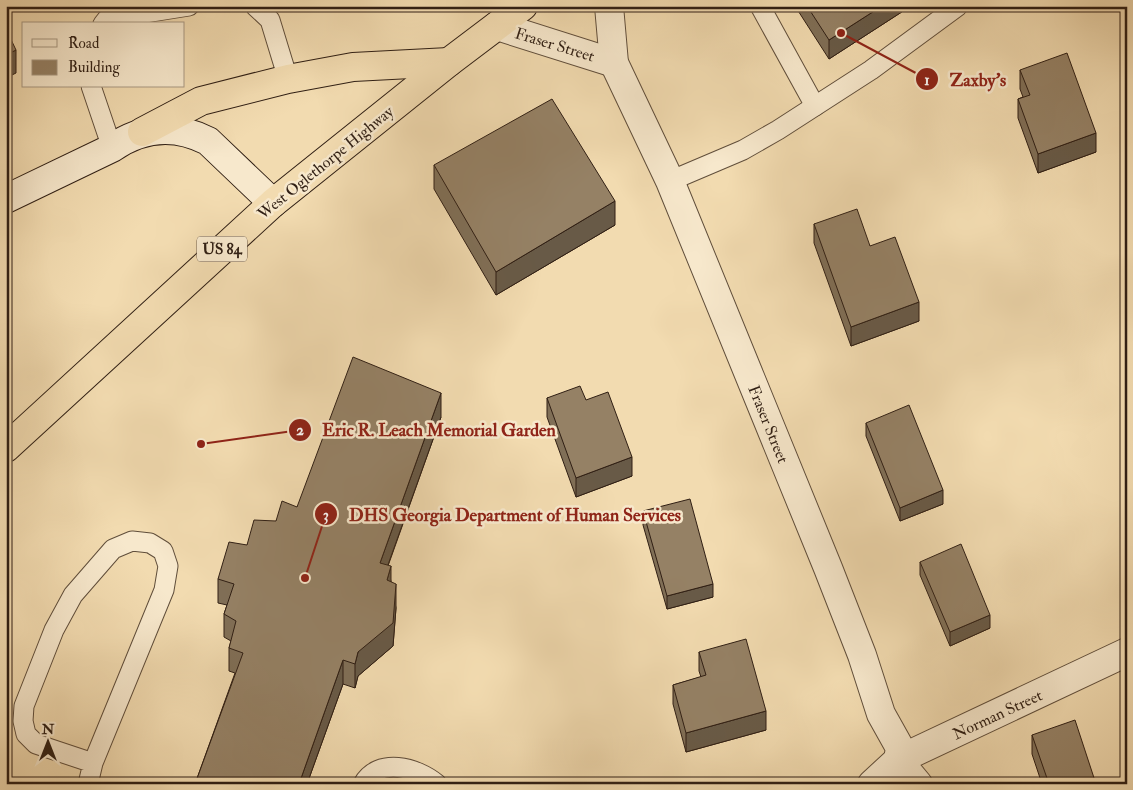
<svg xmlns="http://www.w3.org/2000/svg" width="1133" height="790" font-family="'IM FELL Double Pica',serif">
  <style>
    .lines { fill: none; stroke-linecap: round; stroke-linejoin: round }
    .lane-casing { stroke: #604e3b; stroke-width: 21 }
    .street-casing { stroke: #604e3b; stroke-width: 30 }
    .secondary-casing { stroke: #301f14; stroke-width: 30 }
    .highway-casing { stroke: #301f14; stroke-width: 30 }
    .lane { stroke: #f7e8cc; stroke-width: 19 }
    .street { stroke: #f7e8cc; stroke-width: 28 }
    .secondary { stroke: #f7e8cc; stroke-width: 28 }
    .highway { stroke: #f2dbb0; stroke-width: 28 }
    .wall { fill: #806f57; stroke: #301f14 }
    .shaded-wall { fill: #685a47; stroke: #301f14 }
    .building { fill: #958165; stroke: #301f14 }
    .labels { text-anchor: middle; stroke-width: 5; stroke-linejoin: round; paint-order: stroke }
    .shield { fill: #f7e8cc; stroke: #6c5b4b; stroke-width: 1 }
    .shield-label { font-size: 15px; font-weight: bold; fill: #301f14 }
    .street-label { font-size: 16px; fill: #301f14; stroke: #f7e8cc }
    .leader { fill: none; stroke: #8f2418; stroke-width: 2 }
    .callout-dot { fill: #8f2418; stroke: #f7e8cc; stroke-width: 2 }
    .mark-label { font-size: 15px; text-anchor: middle; font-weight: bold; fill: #fff }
    .callout-label { font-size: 18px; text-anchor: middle; font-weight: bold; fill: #8f2418; stroke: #f7e8cc; stroke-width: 5; stroke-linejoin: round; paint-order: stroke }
  </style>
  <rect width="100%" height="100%" fill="#f2dbb0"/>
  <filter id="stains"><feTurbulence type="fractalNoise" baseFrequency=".004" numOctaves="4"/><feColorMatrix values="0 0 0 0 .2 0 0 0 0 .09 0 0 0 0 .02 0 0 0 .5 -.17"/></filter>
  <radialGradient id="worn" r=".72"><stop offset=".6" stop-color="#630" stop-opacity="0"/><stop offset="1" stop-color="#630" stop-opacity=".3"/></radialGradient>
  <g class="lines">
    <defs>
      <g id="lane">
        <path d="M 255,6 L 270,20 L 288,79"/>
        <path d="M 760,6 L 815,106"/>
        <path d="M 103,24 L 107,19 L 189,6"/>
        <path d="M 91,86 L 112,148"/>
        <path d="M 670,181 L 743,150 L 778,130 L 871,70 L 958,6"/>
        <path d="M 88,784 L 93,763 L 164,590 L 168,566 L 163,551 L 150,543 L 132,541 L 113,549 L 73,595 L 54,630 L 24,706 L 23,721 L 26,734 L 36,744 L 93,763"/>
        <path d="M 363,784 C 378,757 417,767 437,784"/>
      </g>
      <g id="street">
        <path d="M 609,6 L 614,63 L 670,181 L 828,568 L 862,655 L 881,714 L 900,748 L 898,760 L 918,784"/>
        <path d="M 497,26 L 614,63"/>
        <path d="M 872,784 L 898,760 L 1127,652"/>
      </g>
      <path id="secondary" d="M 6,199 L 112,148 C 142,127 175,124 208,141 L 273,203"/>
      <g id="highway">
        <path d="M 142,132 L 201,101 L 288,79 L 353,67 L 449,62"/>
        <path d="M 6,448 L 273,203 L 449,62 L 523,6"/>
      </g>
    </defs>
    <use href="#lane" class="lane-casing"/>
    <use href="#street" class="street-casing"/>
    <use href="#secondary" class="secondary-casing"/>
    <use href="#highway" class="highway-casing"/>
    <use href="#lane" class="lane"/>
    <use href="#street" class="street"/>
    <use href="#secondary" class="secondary"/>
    <use href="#highway" class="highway"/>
  </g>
  <g class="wall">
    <path d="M 795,6 L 911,6 L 829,59 Z"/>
    <path d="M 1020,70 L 1096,152 L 1038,173 L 1018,118 L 1018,99 L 1023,97 L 1020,89 Z"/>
    <path d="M 434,165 L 615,225 L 496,295 L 434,189 Z"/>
    <path d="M 814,224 L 870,246 L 919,321 L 851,346 L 814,243 Z"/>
    <path d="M 547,398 L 586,400 L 632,476 L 576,497 L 547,417 Z"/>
    <path d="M 441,417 L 388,566 L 396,608 L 393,646 L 358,676 L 355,688 L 343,684 L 307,784 L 195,784 L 235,673 L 229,671 L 229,648 L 231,641 L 224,637 L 224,614 L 227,605 L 218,603 L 218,579 L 247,545 L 276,521 L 297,507 Z"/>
    <path d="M 866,423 L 943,504 L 900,521 L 866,436 Z"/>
    <path d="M 643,511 L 713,597 L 667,609 L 643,525 Z"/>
    <path d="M 920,562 L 990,628 L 950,646 L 920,575 Z"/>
    <path d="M 699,652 L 766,730 L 686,752 L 673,704 L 673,685 L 701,677 L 699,671 Z"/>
    <path d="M 1032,735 L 1096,784 L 1042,784 L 1032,754 Z"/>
  </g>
  <g class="shaded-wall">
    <path d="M 882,6 L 911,6 L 829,59 L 829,40 Z"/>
    <path d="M 16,50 L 16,73 L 6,78 L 6,55 Z"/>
    <path d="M 1096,133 L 1096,152 L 1038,173 L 1038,154 Z"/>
    <path d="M 615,201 L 615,225 L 496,295 L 496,272 Z"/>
    <path d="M 919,302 L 919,321 L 851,346 L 851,327 Z"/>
    <path d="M 441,393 L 441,417 L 380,587 L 380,563 Z"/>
    <path d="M 632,457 L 632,476 L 576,497 L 576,478 Z"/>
    <path d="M 943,490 L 943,504 L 900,521 L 900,508 Z"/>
    <path d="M 391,566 L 391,590 L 387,580 Z"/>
    <path d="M 396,584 L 396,608 L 393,646 L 358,676 L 355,688 L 355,664 L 358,652 Z"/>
    <path d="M 713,584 L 713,597 L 667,609 L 667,596 Z"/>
    <path d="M 990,615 L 990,628 L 950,646 L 950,632 Z"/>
    <path d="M 343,660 L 343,684 L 307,784 L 299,784 Z"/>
    <path d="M 766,711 L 766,730 L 686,752 L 686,733 Z"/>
  </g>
  <g class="building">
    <path d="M 807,6 L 882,6 L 829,40 Z"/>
    <path d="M 6,29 L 16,50 L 6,55 Z"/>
    <path d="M 1067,53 L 1096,133 L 1038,154 L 1018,99 L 1030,95 L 1020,70 Z"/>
    <path d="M 552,99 L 615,201 L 496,272 L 434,165 Z"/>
    <path d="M 857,209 L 870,246 L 895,237 L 919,302 L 851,327 L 814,224 Z"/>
    <path d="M 353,357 L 441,393 L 380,563 L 391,566 L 387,580 L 396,584 L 393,623 L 358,652 L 355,664 L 343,660 L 299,784 L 195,784 L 243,653 L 229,648 L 236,621 L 224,614 L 234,584 L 218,579 L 229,542 L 247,545 L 254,520 L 276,521 L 282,501 L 297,507 Z"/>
    <path d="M 580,386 L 586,400 L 608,392 L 632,457 L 576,478 L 547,398 Z"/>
    <path d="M 909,405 L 943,490 L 900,508 L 866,423 Z"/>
    <path d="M 690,499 L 713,584 L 667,596 L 643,511 Z"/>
    <path d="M 961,544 L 990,615 L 950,632 L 920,562 Z"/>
    <path d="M 746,639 L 766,711 L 686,733 L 673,685 L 706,675 L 699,652 Z"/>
    <path d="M 1075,720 L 1096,784 L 1049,784 L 1032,735 Z"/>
  </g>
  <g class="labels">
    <rect class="shield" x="197" y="236.5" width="50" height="25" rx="4"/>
    <g class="shield-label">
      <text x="222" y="254">US 84</text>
    </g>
    <g class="street-label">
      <text transform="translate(555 44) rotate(17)" y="6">Fraser Street</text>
      <text transform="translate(325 162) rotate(-39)" y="6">West Oglethorpe Highway</text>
      <text transform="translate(769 424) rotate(68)" y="6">Fraser Street</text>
      <text transform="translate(997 714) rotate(-25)" y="6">Norman Street</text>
    </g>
  </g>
  <path class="leader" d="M841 33L927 79M201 444L300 430M305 578L326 514"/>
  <g class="callout-dot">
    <circle cx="841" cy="33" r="5"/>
    <circle cx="201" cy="444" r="5"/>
    <circle cx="305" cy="578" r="5"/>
    <circle cx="927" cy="79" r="12"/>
    <circle cx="300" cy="430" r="12"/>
    <circle cx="326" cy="514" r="12"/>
  </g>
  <g class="mark-label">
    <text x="927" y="85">1</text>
    <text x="300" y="435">2</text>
    <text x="326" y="520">3</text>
  </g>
  <g class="callout-label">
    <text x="978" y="86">Zaxby's</text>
    <text x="439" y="436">Eric R. Leach Memorial Garden</text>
    <text x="515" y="521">DHS Georgia Department of Human Services</text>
  </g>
  <rect width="1133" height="790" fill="none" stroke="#f2dbb0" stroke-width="25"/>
  <rect x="8" y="8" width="1118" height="775" fill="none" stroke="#301f14" stroke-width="2.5"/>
  <rect x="12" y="12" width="1108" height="765" fill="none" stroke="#301f14"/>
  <rect x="22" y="22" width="162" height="65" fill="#f7e8cc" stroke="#a79882"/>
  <rect x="32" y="39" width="25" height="8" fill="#f7e8cc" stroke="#a79882"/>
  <text x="68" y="48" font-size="15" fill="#301f14">Road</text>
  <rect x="32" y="60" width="25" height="15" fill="#958165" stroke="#a79882"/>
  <text x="68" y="72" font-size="15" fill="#301f14">Building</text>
  <g transform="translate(48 742)" stroke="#f7e8cc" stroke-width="4" paint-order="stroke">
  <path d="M0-4L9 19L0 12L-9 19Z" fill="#301f14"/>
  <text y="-8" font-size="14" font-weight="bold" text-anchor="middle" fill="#301f14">N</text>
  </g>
  <rect width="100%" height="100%" filter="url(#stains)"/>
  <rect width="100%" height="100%" fill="url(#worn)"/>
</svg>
